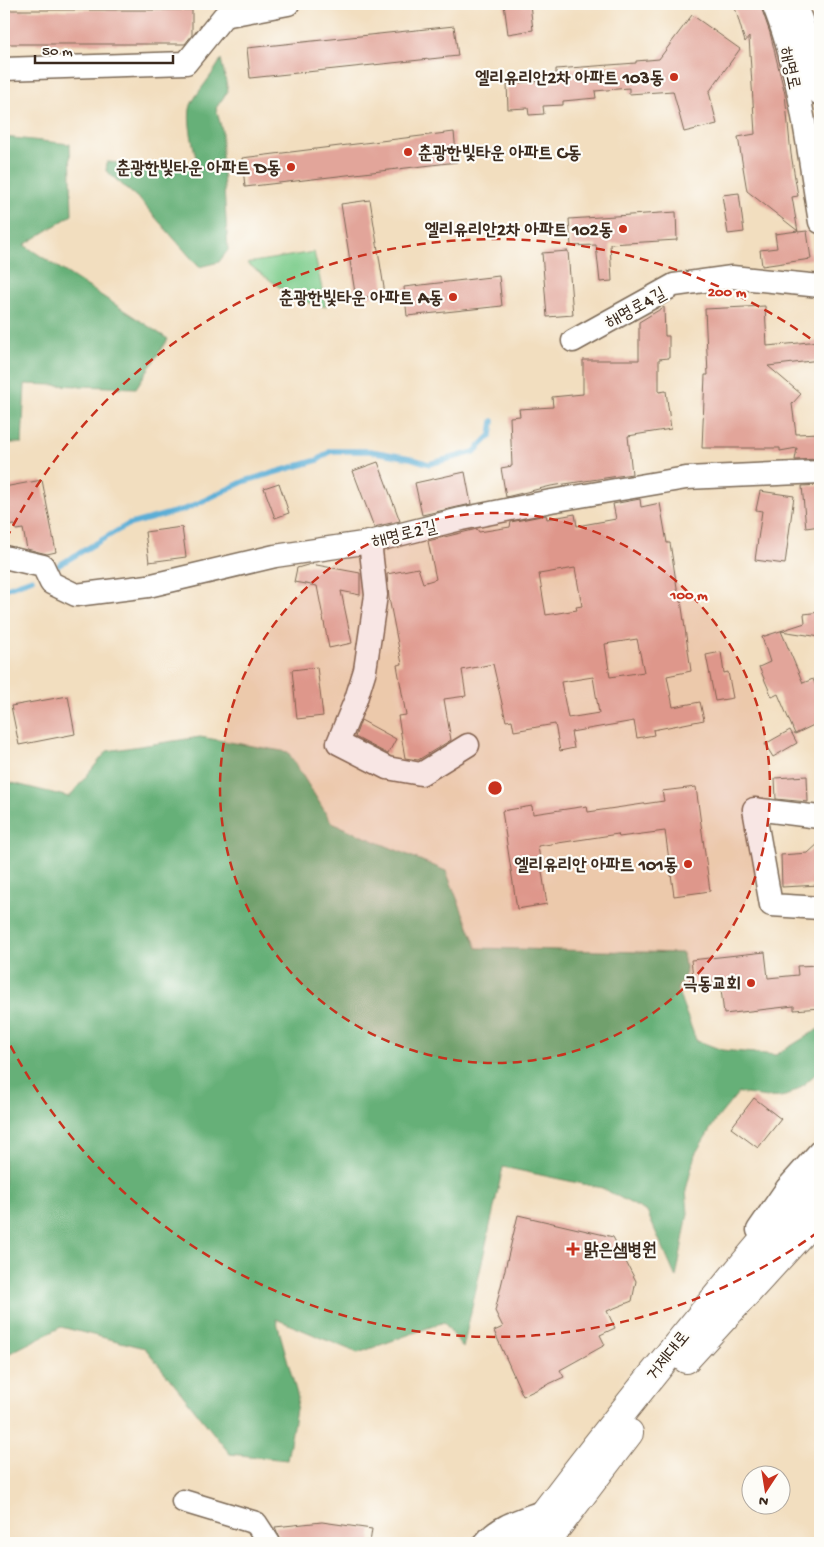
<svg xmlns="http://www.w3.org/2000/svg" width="824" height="1547" font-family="'Gochi Hand','Poor Story',sans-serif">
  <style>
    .green { fill: #7ecd8d; stroke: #5c7c56 }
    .forest { fill: #66b078; stroke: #506d4b }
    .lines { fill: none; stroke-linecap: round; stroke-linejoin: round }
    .stream { stroke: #5baed6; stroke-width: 5.5 }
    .building { fill: #e2a59a; fill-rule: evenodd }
    .minor-casing { stroke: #7b6956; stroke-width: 25 }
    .major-casing { stroke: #7b6956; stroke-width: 30 }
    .minor { stroke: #fff; stroke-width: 22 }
    .major { stroke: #fff; stroke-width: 28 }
    .ring { fill: none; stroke: #c8321e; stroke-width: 2.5; stroke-dasharray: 9 6 }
    .poi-dot { fill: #c8321e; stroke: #fdfcf7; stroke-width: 2 }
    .labels { text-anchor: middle; stroke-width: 4.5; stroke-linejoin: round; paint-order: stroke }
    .street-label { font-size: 18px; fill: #3b2a1e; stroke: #fdfcf7 }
    .poi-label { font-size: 18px; font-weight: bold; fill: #3b2a1e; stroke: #fdfcf7; text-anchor: end }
    .centre { fill: #c8321e; stroke: #fdfcf7; stroke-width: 2.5 }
    .ring-label { font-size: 15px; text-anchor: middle; font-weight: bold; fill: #c8321e; stroke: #fdfcf7; stroke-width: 4.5; stroke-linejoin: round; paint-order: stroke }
  </style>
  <rect width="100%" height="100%" fill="#fdfcf7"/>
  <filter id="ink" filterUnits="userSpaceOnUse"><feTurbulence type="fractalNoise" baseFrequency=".02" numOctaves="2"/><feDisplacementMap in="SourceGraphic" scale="10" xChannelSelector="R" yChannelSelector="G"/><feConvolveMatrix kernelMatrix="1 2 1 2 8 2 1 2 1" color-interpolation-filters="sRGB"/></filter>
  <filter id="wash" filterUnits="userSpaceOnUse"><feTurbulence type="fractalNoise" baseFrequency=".0096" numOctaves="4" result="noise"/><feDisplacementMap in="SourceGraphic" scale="20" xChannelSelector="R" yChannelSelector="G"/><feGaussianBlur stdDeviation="1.12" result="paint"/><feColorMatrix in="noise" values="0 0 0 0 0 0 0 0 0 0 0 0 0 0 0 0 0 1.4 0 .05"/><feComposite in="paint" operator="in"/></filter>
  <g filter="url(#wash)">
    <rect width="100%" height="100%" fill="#f2debf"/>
    <path class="green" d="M 314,252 L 326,307 L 297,300 L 247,263 Z"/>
    <g class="forest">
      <path d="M 221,59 L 228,91 L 216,108 L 222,130 L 222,158 L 228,250 L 219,262 L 199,267 L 140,200 L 106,171 L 107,162 C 136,163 171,176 197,162 C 194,149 186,118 191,105 C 196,93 214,74 221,59 Z"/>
      <path d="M 4,137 L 70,144 L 72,215 L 24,245 L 168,339 L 136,388 L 25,384 L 22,443 L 4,443 Z"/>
      <path d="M 200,737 L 288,752 L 332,823 L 446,871 L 477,948 L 683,953 L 686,973 L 677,989 L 696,1040 L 722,1050 L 776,1055 L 820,1028 L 820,1070 C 783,1104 786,1099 738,1093 L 716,1120 L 695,1154 L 686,1190 L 688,1213 L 676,1278 L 647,1212 L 602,1188 L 503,1167 L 463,1348 L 444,1322 L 358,1353 L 276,1319 L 298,1398 L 287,1460 L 230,1454 L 145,1348 L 61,1327 L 4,1356 L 4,781 L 69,797 L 107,751 Z"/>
    </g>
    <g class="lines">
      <g class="stream">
        <path d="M 59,565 L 127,525 L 186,509 L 245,481 L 318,460 L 331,451 L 370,451 L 410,458 L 429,464 L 474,452 L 491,435 L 493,421"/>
        <path d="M 4,589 L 32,579"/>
      </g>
    </g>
    <g id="blocks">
      <g class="building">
        <path d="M 504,4 L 530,4 L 533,30 L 508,34 Z"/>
        <path d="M 734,4 L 760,4 L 770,33 L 785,94 L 791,154 L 798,196 L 792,197 L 798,232 L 807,231 L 811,259 L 762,266 L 760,250 L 777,248 L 775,234 L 798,231 L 747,191 L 738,137 L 755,134 L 749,37 L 745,42 Z"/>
        <path d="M 4,10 L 192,10 L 192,35 L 185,44 L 4,44 Z"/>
        <path d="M 692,15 L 740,49 L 709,92 L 717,124 L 684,132 L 673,91 L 629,94 L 629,88 L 595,91 L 596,98 L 563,101 L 563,105 L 543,106 L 544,114 L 529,115 L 528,108 L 508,109 L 507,84 L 556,80 L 556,69 L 636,63 L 636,61 L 659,59 Z"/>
        <path d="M 454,26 L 458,56 L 250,78 L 247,48 Z"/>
        <path d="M 454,132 L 457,162 L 245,187 L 242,158 Z"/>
        <path d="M 739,193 L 744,232 L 728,234 L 722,195 Z"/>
        <path d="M 370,200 L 385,294 L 356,299 L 341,204 Z"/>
        <path d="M 676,212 L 677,240 L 610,244 L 612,281 L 600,282 L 596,245 L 571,246 L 569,219 Z"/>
        <path d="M 568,251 L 573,315 L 547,317 L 542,253 Z"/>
        <path d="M 499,276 L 502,306 L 407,316 L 404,287 Z"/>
        <path d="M 765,306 L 767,346 L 820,341 L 820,360 L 768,366 L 801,394 L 792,404 L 796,434 L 820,433 L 820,459 L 795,460 L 797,448 L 780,451 L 780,448 L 702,448 L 705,375 L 708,375 L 705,309 Z"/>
        <path d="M 664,307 L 665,336 L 669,336 L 669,358 L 659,359 L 659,392 L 666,391 L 671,429 L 628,436 L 632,474 L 551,486 L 506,497 L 501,468 L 512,466 L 510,417 L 520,416 L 519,409 L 553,407 L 552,397 L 583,394 L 583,360 L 639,360 L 639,322 Z"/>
        <path d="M 378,462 L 400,521 L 374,527 L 353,471 Z"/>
        <path d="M 465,472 L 471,504 L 422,515 L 415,483 Z"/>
        <path d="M 42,480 L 56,552 L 47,554 L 27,549 L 23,529 L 16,530 L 15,525 L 4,526 L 4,487 Z"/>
        <path d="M 279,483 L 289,513 L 275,518 L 264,488 Z"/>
        <path d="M 820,485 L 820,526 L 806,528 L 802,486 Z"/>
        <path d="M 760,491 L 794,496 L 785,564 L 755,560 L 762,511 L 756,510 Z"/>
        <path d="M 640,499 L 641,507 L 660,503 L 667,543 L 670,543 L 678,594 L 680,593 L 691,671 L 667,676 L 673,707 L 700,702 L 704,720 L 653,730 L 654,735 L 637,738 L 634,721 L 571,732 L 574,748 L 560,751 L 555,724 L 514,731 L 512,720 L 506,721 L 493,664 L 462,670 L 466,696 L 444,699 L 451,740 L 418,760 L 405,758 L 398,716 L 406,715 L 397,665 L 402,664 L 389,598 L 387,574 L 418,568 L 423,583 L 436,579 L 428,541 L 477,529 L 479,532 L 510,527 L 511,522 L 546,515 L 547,519 L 575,514 L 577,526 L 616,519 L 613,504 ZM 575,568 L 582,606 L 576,607 L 577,610 L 546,615 L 539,574 ZM 637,639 L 644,672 L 610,677 L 605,644 ZM 593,677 L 599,713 L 568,718 L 561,682 Z"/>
        <path d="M 182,527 L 186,557 L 149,562 L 145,532 Z"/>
        <path d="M 311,564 L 360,573 L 360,595 L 341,591 L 352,643 L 329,648 L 317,586 L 294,582 L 297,568 Z"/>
        <path d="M 820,612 L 820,637 L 781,631 L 803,683 L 813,679 L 820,696 L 816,700 L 820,709 L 820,722 L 795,734 L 778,694 L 772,697 L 759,667 L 770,662 L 762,637 L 805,623 L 804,614 Z"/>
        <path d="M 721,652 L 724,673 L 728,672 L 733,698 L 715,701 L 706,655 Z"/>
        <path d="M 317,667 L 323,716 L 297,719 L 292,670 Z"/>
        <path d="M 68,696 L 75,734 L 19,745 L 11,706 Z"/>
        <path d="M 361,720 L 396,739 L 388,754 L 355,737 Z"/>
        <path d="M 790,730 L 797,743 L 773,757 L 765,744 Z"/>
        <path d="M 807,776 L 808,802 L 776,799 L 775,778 Z"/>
        <path d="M 696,787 L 710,891 L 674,896 L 665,831 L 619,837 L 618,834 L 538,846 L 547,904 L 517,909 L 502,811 L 532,806 L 533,814 L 587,806 L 588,812 L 664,801 L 662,791 Z"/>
        <path d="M 820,842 L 820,885 L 782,887 L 781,855 L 808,853 Z"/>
        <path d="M 765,952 L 768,978 L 798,975 L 797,966 L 820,965 L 820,1008 L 794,1010 L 794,1006 L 724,1014 L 720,981 L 694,984 L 691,960 Z"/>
        <path d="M 754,1098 L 781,1119 L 758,1148 L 731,1128 Z"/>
        <path d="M 518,1215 L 613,1237 L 636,1281 L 632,1301 L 607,1311 L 615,1328 L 600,1335 L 605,1345 L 560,1370 L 564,1377 L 523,1396 L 494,1331 L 503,1327 L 495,1311 Z"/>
        <path d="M 322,1522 L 372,1529 L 370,1543 L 282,1543 L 275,1527 Z"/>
      </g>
    </g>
  </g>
  <g filter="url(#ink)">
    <use href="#blocks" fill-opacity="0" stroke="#7b6956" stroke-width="1"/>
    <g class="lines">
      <defs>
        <g id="minor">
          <path d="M 773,4 C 800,69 808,152 820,222"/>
          <path d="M 795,4 L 802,22 L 820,94"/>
          <path d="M 4,69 L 186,63 L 224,16 L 288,4"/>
          <path d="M 573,341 L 674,285 L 732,277 L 820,286"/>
          <path d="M 370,542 L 376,595 L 365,670 L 356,699 L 338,743 L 387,768 L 421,774 L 468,745"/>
          <path d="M 4,557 L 43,566 L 51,583 L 76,595 L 148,586 L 275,556 L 370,542 L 461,519 L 551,501 L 686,478 L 820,472"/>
          <path d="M 819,817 L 754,809 L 771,905 L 820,908"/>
          <path d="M 758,1230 L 787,1188 L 820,1151"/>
          <path d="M 183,1501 L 256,1523 L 269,1543"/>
          <path d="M 485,1543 C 500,1524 525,1519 546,1510"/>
        </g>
        <g id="major">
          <path d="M 686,1359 L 820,1213"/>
          <path d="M 549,1538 L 629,1433"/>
          <path d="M 522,1543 C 616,1416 717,1294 820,1174"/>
        </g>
      </defs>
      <use href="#minor" class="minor-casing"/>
      <use href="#major" class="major-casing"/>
      <use href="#minor" class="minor"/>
      <use href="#major" class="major"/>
    </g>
  </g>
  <circle cx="495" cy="788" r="275" fill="#c8321e" fill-opacity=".12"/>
  <g class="ring">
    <circle cx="495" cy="788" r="275"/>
    <path d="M818 1232A549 549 0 0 1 6 1037M6 539A549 549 0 0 1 818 344"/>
  </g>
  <g class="poi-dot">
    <circle cx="674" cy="77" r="5"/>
    <circle cx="408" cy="152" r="5"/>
    <circle cx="291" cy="167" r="5"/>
    <circle cx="623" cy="229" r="5"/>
    <circle cx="453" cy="297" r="5"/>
    <circle cx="688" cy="864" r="5"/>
    <circle cx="751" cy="983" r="5"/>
    <path d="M570.5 1241.5h5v5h5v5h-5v5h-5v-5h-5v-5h5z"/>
  </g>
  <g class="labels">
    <g class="street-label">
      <text transform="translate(791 68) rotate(78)" y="6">해명로</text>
      <text transform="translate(635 307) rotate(-29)" y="6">해명로4길</text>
      <text transform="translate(404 533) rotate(-14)" y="6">해명로2길</text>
      <text transform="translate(667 1355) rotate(-51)" y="6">거제대로</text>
    </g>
    <g class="poi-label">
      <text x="664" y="83">엘리유리안2차 아파트 103동</text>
      <text x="418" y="158" text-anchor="start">춘광한빛타운 아파트 C동</text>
      <text x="281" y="173">춘광한빛타운 아파트 D동</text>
      <text x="613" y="235">엘리유리안2차 아파트 102동</text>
      <text x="443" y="303">춘광한빛타운 아파트 A동</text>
      <text x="678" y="870">엘리유리안 아파트 101동</text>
      <text x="741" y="989">극동교회</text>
      <text x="584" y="1255" text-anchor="start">맑은샘병원</text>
    </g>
  </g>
  <circle cx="495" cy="788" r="8" class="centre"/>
  <g class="ring-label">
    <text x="727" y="296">200 m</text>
    <text x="689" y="599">100 m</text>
  </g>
  <rect width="824" height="1547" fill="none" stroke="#fdfcf7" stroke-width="20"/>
  <g transform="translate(766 1490) rotate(192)"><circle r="24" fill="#fdfcf7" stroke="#afa8a0"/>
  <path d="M0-4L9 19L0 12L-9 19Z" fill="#c8321e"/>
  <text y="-8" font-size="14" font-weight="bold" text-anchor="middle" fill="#3b2a1e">N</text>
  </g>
  <path d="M35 55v8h138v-8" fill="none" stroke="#3b2a1e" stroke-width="2.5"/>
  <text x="42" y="55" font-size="15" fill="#3b2a1e" stroke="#fdfcf7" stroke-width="4" paint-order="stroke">50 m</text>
</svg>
